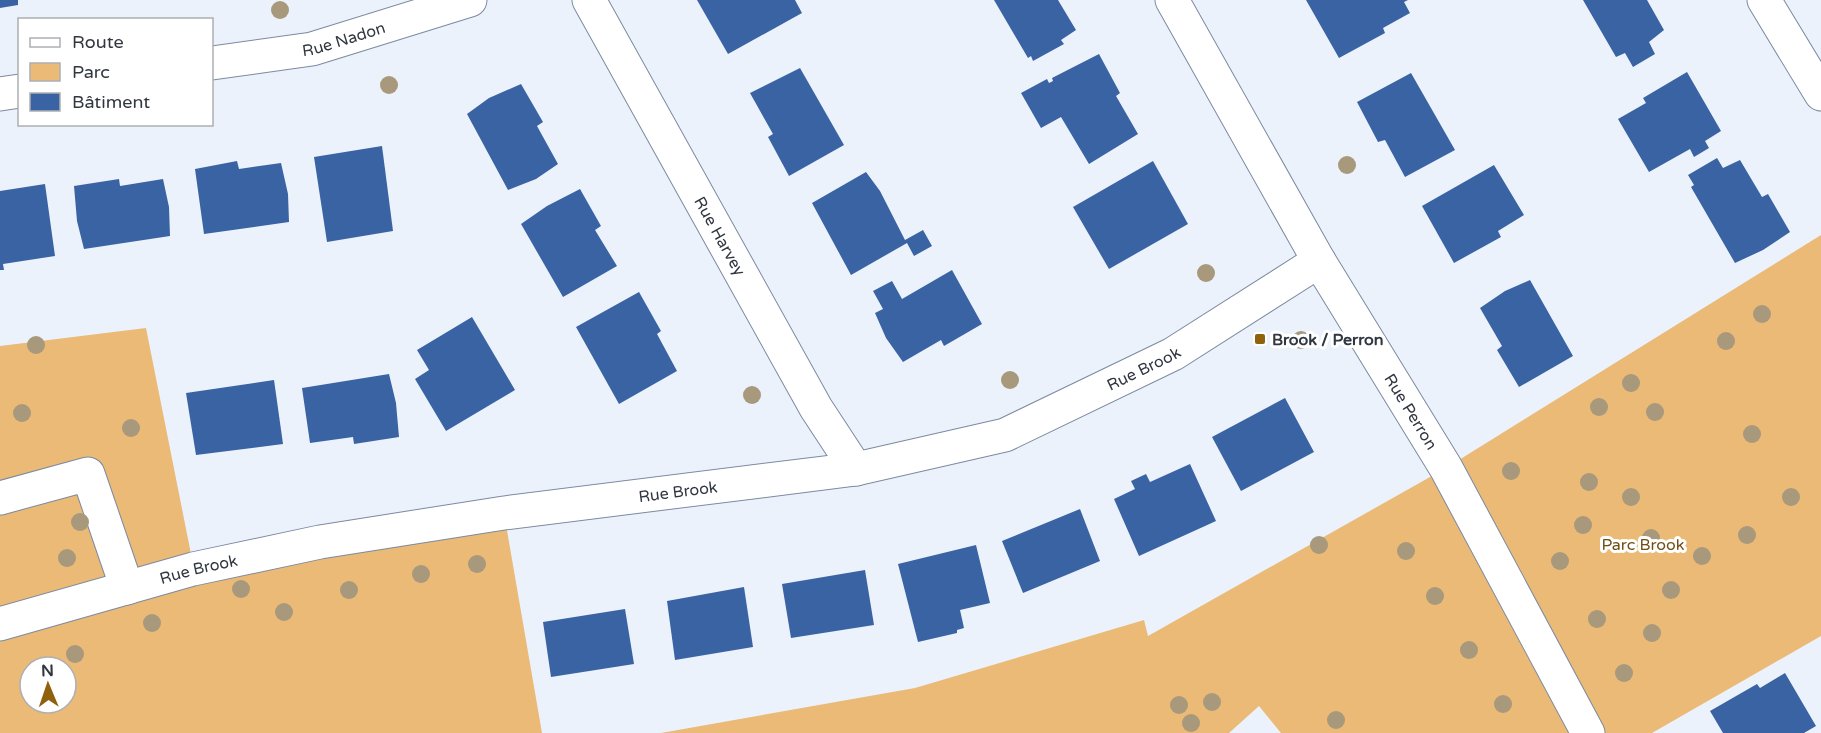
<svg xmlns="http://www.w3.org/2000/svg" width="1821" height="733" font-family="'Varela Round',sans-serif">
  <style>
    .green { fill: #eaba76; fill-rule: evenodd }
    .building { fill: #3963a3 }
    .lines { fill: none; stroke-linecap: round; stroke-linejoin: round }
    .minor-casing { stroke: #7c8aa0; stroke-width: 35 }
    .minor { stroke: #fff; stroke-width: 33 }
    .tree { fill: #a8987c }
    .poi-dot { fill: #90610c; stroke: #fff; stroke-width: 2 }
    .labels { text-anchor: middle; stroke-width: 6; stroke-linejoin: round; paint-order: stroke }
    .street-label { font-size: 16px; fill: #313740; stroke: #fff }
    .poi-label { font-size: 16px; font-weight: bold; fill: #313740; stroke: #fff; text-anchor: start }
    .park-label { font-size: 16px; fill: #714e14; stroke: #fff }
  </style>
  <rect width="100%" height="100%" fill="#ecf2fc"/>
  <g class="green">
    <path d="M 1821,235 L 1821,636 L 1652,733 L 1281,733 L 1259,706 L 1229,733 L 661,733 L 915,688 L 1144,620 L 1148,636 L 1446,468 Z"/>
    <path d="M 146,328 L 194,569 L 504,513 L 542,733 L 0,733 L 0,346 ZM 30,667 L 66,667 L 66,703 L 30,703 Z"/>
  </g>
  <g class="building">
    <path d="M 0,0 L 18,0 L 18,5 L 0,8 Z"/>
    <path d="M 697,0 L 795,0 L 802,13 L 728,54 Z"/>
    <path d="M 994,0 L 1058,0 L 1076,30 L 1061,40 L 1064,44 L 1033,61 L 1031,56 L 1028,58 Z"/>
    <path d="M 1306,0 L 1408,0 L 1404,2 L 1410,13 L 1383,28 L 1385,33 L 1339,58 Z"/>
    <path d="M 1583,0 L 1647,0 L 1664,30 L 1649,42 L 1655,54 L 1633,67 L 1625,53 L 1616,57 Z"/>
    <path d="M 1099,54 L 1120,93 L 1116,96 L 1138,134 L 1089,164 L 1061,117 L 1041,128 L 1021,93 L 1047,79 L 1049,83 L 1053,81 L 1052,78 Z"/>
    <path d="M 800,68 L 844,145 L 789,176 L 768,137 L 773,134 L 750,93 Z"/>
    <path d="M 1687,72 L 1721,131 L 1705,141 L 1709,148 L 1694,157 L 1690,149 L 1649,172 L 1618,119 L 1646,103 L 1643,98 Z"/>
    <path d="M 1411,73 L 1455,150 L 1405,177 L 1385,140 L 1378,142 L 1357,102 Z"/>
    <path d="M 521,84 L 543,122 L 537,126 L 558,164 L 536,179 L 508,190 L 467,114 L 489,98 Z"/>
    <path d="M 382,146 L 393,231 L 327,242 L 314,157 Z"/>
    <path d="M 1717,158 L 1723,168 L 1740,160 L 1762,197 L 1768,194 L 1790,232 L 1763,250 L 1735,263 L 1691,187 L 1694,185 L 1688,175 Z"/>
    <path d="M 237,161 L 239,169 L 281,163 L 288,194 L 289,222 L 204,234 L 195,169 Z"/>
    <path d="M 1153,161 L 1188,224 L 1109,269 L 1073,207 Z"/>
    <path d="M 1494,165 L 1524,215 L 1498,231 L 1501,237 L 1454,263 L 1422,206 Z"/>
    <path d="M 866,172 L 880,191 L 905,240 L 923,230 L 932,246 L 914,256 L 907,243 L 851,275 L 812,203 Z"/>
    <path d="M 119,179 L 120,186 L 163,179 L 169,207 L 170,236 L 84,249 L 77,221 L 74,186 Z"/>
    <path d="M 45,184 L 55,256 L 3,264 L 4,270 L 0,270 L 0,191 Z"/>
    <path d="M 580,189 L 601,226 L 595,230 L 617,266 L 563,297 L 521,224 L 547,206 Z"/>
    <path d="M 952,270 L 982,324 L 944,346 L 941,340 L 903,362 L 886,338 L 875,313 L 883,309 L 873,291 L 892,281 L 902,299 Z"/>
    <path d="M 1530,280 L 1573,356 L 1519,387 L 1497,350 L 1502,346 L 1480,308 L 1505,291 Z"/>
    <path d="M 639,292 L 661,331 L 657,334 L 677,371 L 619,404 L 576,327 Z"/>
    <path d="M 472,317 L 515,390 L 446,431 L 415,379 L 429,370 L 417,350 Z"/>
    <path d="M 389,374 L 396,403 L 399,437 L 354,444 L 353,437 L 310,443 L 302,388 Z"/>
    <path d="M 274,380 L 283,444 L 196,455 L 186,393 Z"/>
    <path d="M 1285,398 L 1314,452 L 1241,491 L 1212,437 Z"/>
    <path d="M 1190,464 L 1216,521 L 1139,556 L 1114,499 L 1135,489 L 1131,481 L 1146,474 L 1150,482 Z"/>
    <path d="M 1080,509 L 1100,561 L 1023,593 L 1002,541 Z"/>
    <path d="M 976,545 L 990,603 L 960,610 L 964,628 L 957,630 L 957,633 L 918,642 L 898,564 Z"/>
    <path d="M 865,570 L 874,625 L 791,638 L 782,584 Z"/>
    <path d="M 744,587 L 753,647 L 675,660 L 667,601 Z"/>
    <path d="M 625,609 L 634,664 L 551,677 L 543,622 Z"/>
    <path d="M 1785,673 L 1816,726 L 1804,733 L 1723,733 L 1710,711 L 1757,684 L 1760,688 Z"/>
  </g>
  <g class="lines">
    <defs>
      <g id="minor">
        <path id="s1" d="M 589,0 L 816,408 L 856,469"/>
        <path id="s2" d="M 1172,0 L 1319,261 L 1446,468 L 1588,733"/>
        <path d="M 1764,0 L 1821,94"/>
        <path id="s3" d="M 212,63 L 312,49 L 470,0"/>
        <path d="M 0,94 L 20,91"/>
        <path d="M 0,498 L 88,474 L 127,588"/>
        <path id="s4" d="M 0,624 L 193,569 L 320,542 L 504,513 L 856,469 L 1005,435 L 1173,354 L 1319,261"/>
      </g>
    </defs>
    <use href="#minor" class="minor-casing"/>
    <use href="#minor" class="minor"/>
  </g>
  <g class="tree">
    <circle cx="280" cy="10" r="9"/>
    <circle cx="389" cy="85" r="9"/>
    <circle cx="1347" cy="165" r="9"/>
    <circle cx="1206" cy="273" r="9"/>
    <circle cx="1762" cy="314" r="9"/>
    <circle cx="1301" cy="340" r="9"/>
    <circle cx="1726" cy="341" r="9"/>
    <circle cx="36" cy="345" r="9"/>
    <circle cx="1010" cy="380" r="9"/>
    <circle cx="1631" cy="383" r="9"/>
    <circle cx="752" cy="395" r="9"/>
    <circle cx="1599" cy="407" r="9"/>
    <circle cx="1655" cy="412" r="9"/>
    <circle cx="22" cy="413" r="9"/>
    <circle cx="131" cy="428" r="9"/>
    <circle cx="1752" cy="434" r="9"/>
    <circle cx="1511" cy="471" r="9"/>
    <circle cx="1589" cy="482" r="9"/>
    <circle cx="1631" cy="497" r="9"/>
    <circle cx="1791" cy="497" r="9"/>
    <circle cx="80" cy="522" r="9"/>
    <circle cx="1583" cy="525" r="9"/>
    <circle cx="1747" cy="535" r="9"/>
    <circle cx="1651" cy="538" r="9"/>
    <circle cx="1319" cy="545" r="9"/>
    <circle cx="1406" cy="551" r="9"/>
    <circle cx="1702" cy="556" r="9"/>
    <circle cx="67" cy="558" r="9"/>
    <circle cx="1560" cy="561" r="9"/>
    <circle cx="477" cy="564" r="9"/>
    <circle cx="421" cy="574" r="9"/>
    <circle cx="241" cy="589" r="9"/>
    <circle cx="349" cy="590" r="9"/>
    <circle cx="1671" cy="590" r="9"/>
    <circle cx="1435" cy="596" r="9"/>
    <circle cx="284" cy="612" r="9"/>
    <circle cx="1597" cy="619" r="9"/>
    <circle cx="152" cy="623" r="9"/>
    <circle cx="1652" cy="633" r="9"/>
    <circle cx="1469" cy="650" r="9"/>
    <circle cx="75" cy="654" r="9"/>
    <circle cx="1624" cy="673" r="9"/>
    <circle cx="1212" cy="702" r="9"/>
    <circle cx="1503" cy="704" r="9"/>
    <circle cx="1179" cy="705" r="9"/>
    <circle cx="1336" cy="720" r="9"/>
    <circle cx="1191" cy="723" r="9"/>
  </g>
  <rect class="poi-dot" x="1254" y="333" width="12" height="12" rx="3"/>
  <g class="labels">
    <g class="street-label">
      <text dy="6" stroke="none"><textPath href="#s3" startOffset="134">Rue Nadon</textPath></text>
      <text dy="6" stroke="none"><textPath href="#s1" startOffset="270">Rue Harvey</textPath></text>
      <text dy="6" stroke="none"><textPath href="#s4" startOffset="1178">Rue Brook</textPath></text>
      <text dy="6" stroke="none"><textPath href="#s2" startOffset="476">Rue Perron</textPath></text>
      <text dy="6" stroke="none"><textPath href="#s4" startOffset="692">Rue Brook</textPath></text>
      <text dy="6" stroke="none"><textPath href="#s4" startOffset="206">Rue Brook</textPath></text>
    </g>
    <g class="poi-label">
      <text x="1272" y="345">Brook / Perron</text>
    </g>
    <g class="park-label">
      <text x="1643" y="550">Parc Brook</text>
    </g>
  </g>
  <rect x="18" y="18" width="195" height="108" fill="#ffffff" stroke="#adafb3" stroke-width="1.5"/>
  <rect x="30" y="38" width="30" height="9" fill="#ffffff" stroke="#adafb3" stroke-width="1.5"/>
  <text x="72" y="48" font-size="18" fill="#313740">Route</text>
  <rect x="30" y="63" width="30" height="18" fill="#eaba76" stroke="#adafb3" stroke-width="1.5"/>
  <text x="72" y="78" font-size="18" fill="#313740">Parc</text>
  <rect x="30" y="93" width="30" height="18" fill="#3963a3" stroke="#adafb3" stroke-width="1.5"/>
  <text x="72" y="108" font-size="18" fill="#313740">Bâtiment</text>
  <g transform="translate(48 685) rotate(358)"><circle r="28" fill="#ffffff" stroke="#adafb3" stroke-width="1.5"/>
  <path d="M0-4.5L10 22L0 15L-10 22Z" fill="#90610c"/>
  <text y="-9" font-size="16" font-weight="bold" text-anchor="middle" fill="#313740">N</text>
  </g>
</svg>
